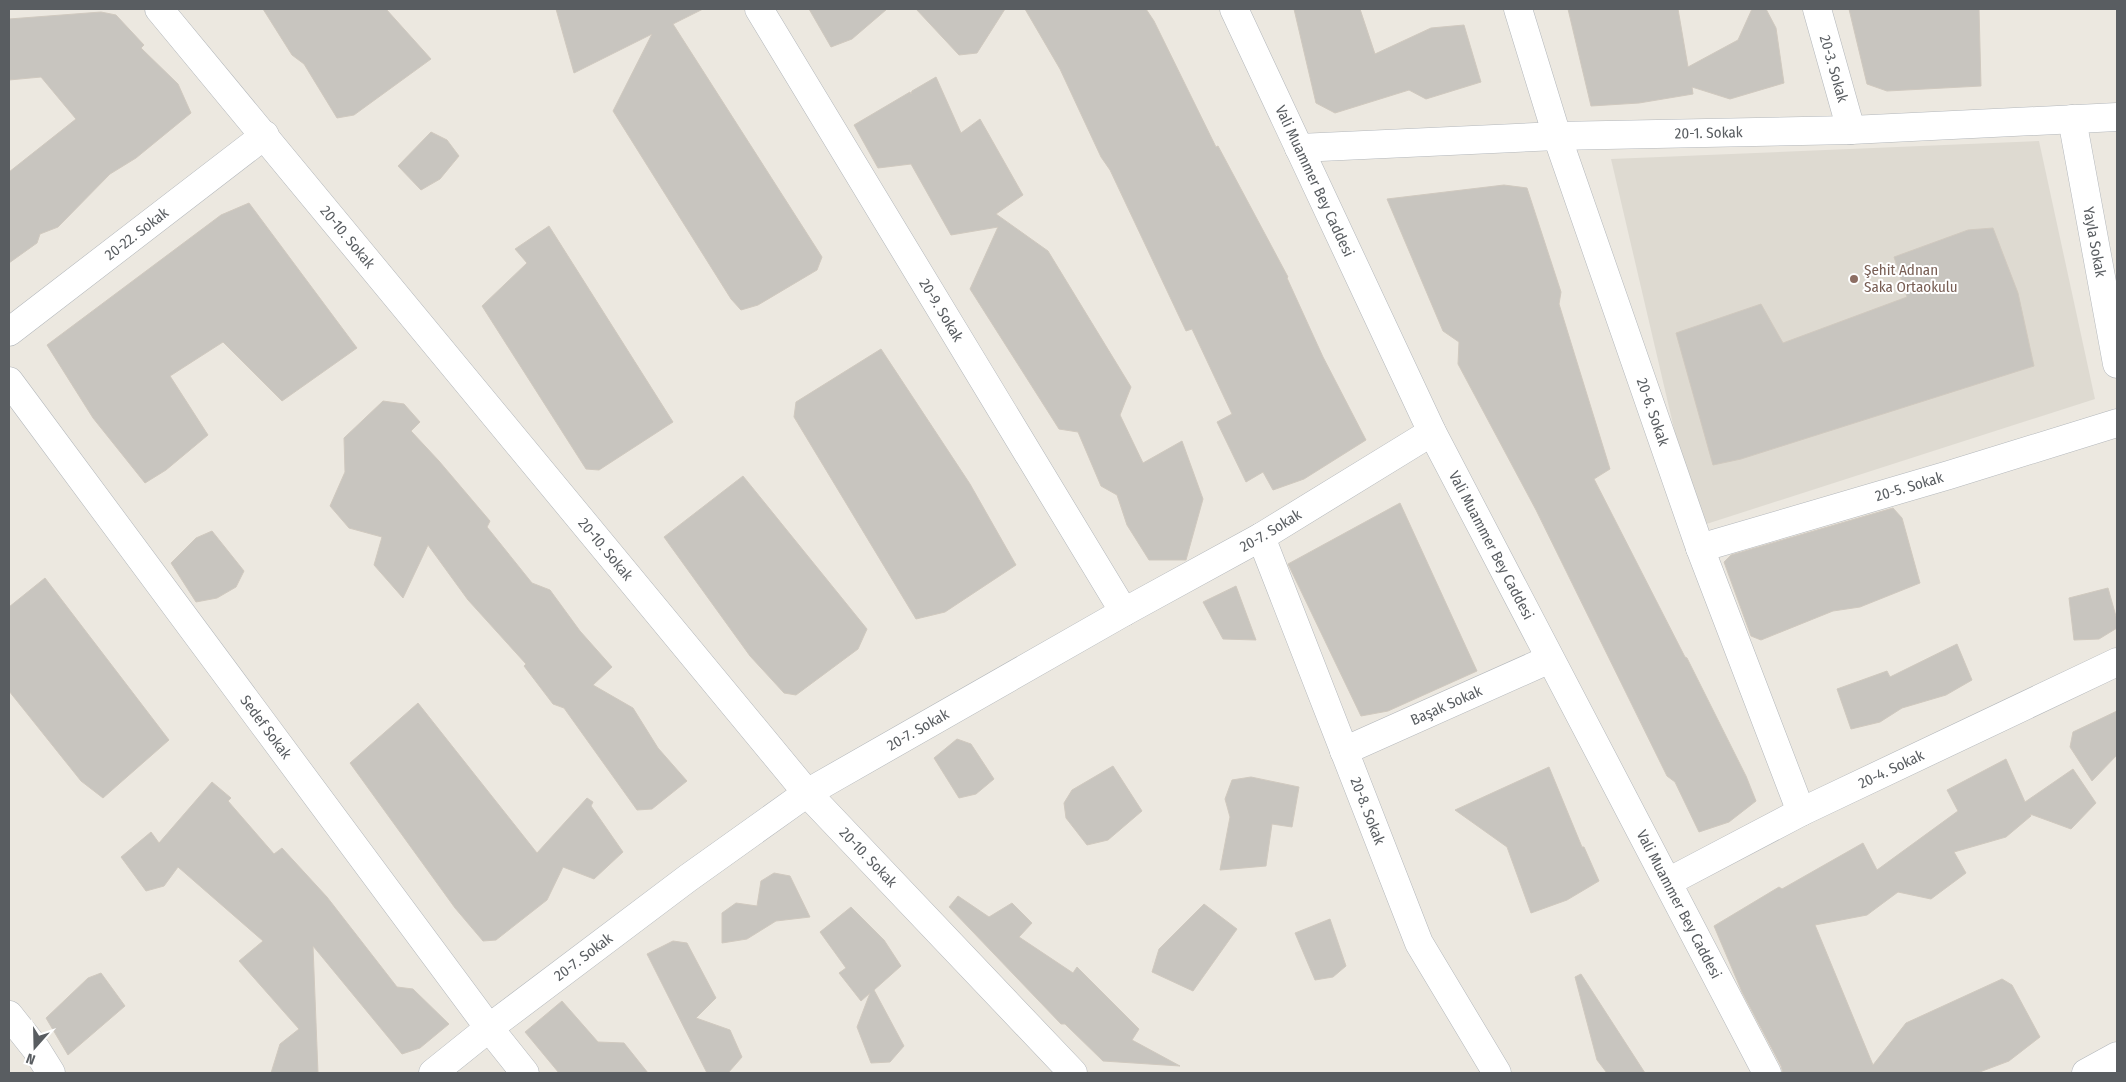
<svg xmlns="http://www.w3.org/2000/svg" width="2126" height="1082" font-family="'Fira Sans Condensed',sans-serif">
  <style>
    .education { fill: #dedad1 }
    .building { fill: #c8c5bf; stroke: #d0c9bf }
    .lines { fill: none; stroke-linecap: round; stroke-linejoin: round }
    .minor-casing { stroke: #b3b7bb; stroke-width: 29 }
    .secondary-casing { stroke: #b2b6bb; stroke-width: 29 }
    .minor { stroke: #fff; stroke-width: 28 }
    .secondary { stroke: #fff; stroke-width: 28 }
    .education-dot { fill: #8d6e63; stroke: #fff; stroke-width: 2 }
    .labels { text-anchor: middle; stroke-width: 4; stroke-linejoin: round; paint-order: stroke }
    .street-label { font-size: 15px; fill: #595d61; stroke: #fff }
    .education-label { font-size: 15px; fill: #785e54; stroke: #fff; text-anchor: start }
  </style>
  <rect width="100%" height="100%" fill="#ece8e0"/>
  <path class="education" d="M 2039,141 L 2095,399 L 1697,527 L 1611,159 Z"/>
  <g class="building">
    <path d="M 263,9 L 386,9 L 431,59 L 354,115 L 337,118 L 304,64 L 292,55 Z"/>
    <path d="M 556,9 L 703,9 L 673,24 L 822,257 L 817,270 L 758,305 L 741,310 L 731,299 L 613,111 L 652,34 L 574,73 Z"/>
    <path d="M 809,9 L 887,9 L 852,39 L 831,47 Z"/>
    <path d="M 916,9 L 1005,9 L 977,53 L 959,55 Z"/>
    <path d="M 1025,9 L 1146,9 L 1154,21 L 1216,147 L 1218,146 L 1288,277 L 1287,278 L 1323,357 L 1366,440 L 1304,479 L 1273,490 L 1263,472 L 1246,482 L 1217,422 L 1232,414 L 1192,329 L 1186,331 L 1110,170 L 1101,157 L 1060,69 Z"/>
    <path d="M 1294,9 L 1360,9 L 1375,54 L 1431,28 L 1464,25 L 1481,82 L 1426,99 L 1409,90 L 1335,113 L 1316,103 Z"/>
    <path d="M 1568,9 L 1678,9 L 1688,67 L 1738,40 L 1752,9 L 1766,9 L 1776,28 L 1784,83 L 1730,99 L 1692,87 L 1693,94 L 1639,103 L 1591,106 Z"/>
    <path d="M 1849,9 L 1979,9 L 1981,86 L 1887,91 L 1867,84 Z"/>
    <path d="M 101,12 L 116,15 L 144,45 L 141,48 L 178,84 L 191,113 L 136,158 L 110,174 L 58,227 L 40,234 L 37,243 L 9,263 L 9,172 L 76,119 L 41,77 L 9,80 L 9,19 Z"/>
    <path d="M 936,77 L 961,133 L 980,119 L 1023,195 L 996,214 L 1048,251 L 1131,387 L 1120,415 L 1143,463 L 1182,441 L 1203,499 L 1186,560 L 1149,560 L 1127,525 L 1117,495 L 1101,486 L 1078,432 L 1059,429 L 970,289 L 998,227 L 951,235 L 911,164 L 878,168 L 854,125 L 910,92 L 911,94 L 912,91 Z"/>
    <path d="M 431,132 L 447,140 L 459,156 L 440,179 L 421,190 L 398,166 Z"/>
    <path d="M 1504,185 L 1527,188 L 1561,292 L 1559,304 L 1610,469 L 1594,479 L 1685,657 L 1687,658 L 1746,776 L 1756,801 L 1729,822 L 1699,832 L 1675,782 L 1667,776 L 1536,510 L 1458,364 L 1459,342 L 1443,331 L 1387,199 Z"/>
    <path d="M 249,203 L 357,348 L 282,401 L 223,342 L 170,376 L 208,435 L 166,470 L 145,483 L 93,418 L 47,345 L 221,215 Z"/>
    <path d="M 549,226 L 673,422 L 599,470 L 586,469 L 482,306 L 527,263 L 515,249 Z"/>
    <path d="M 1993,228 L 2018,293 L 2034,366 L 1741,459 L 1713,465 L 1676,333 L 1761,304 L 1783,343 L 1907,297 L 1894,257 L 1968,230 Z"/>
    <path d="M 881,349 L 970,484 L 1016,565 L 945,612 L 916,619 L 794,417 L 796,402 Z"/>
    <path d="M 383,401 L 404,404 L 420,422 L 411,431 L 439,461 L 490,521 L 487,527 L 532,583 L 550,590 L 580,631 L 612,667 L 593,685 L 633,708 L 658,748 L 687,781 L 652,809 L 637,810 L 564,708 L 553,704 L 524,666 L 526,664 L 468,600 L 428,545 L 403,598 L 374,565 L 382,537 L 349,528 L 330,506 L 345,472 L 344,438 Z"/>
    <path d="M 743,476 L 867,629 L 858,649 L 796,695 L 784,693 L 750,656 L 664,537 Z"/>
    <path d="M 1400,503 L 1477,671 L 1388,711 L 1361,716 L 1288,564 Z"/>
    <path d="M 1893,508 L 1902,518 L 1920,583 L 1860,607 L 1833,611 L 1761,640 L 1751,636 L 1724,562 L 1731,555 Z"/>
    <path d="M 212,531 L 244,571 L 236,587 L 217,598 L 196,602 L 171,563 L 196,538 Z"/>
    <path d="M 45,578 L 169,740 L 103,798 L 81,781 L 9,691 L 9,607 Z"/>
    <path d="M 1236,586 L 1256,640 L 1223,639 L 1203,602 Z"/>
    <path d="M 2108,588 L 2117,620 L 2117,628 L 2099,639 L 2074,640 L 2069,598 Z"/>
    <path d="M 1957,644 L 1972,680 L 1946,695 L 1902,708 L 1880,722 L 1851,729 L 1837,689 L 1887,671 L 1890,677 Z"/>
    <path d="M 418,703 L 537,853 L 587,798 L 593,802 L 591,806 L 623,852 L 594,879 L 563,867 L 547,900 L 496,940 L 483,941 L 455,908 L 350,763 Z"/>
    <path d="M 2117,711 L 2117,755 L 2092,781 L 2070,747 L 2073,732 Z"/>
    <path d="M 957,739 L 971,744 L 994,779 L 976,794 L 959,798 L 934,758 Z"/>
    <path d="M 2006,759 L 2025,802 L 2073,769 L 2096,803 L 2071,829 L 2030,814 L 2031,816 L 2006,837 L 1954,852 L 1966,873 L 1931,899 L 1898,892 L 1867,915 L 1815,925 L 1873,1065 L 1906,1023 L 2002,979 L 2012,985 L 2040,1037 L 2009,1061 L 1977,1073 L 1783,1073 L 1781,1066 L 1742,992 L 1714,926 L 1779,887 L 1782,889 L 1863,843 L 1877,870 L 1958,811 L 1947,790 Z"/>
    <path d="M 1113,766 L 1142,811 L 1108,840 L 1087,845 L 1066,818 L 1064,803 L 1072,790 Z"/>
    <path d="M 1549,767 L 1582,847 L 1584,847 L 1599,881 L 1567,900 L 1531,913 L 1507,847 L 1455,810 Z"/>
    <path d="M 1251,777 L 1299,787 L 1292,827 L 1272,824 L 1266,866 L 1220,870 L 1230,817 L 1225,799 L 1232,780 Z"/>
    <path d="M 212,782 L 231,798 L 228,801 L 274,854 L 282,848 L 327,897 L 397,987 L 413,989 L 449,1024 L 420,1048 L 402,1054 L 313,946 L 318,1073 L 271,1073 L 280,1044 L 299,1029 L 239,961 L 263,941 L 178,867 L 164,886 L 146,891 L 121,857 L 151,832 L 159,843 Z"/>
    <path d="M 774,873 L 790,876 L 810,917 L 776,921 L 747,939 L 722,943 L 722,913 L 736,903 L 757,906 L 761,881 Z"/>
    <path d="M 958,896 L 989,917 L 1012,903 L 1032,923 L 1019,937 L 1073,973 L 1077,967 L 1139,1029 L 1132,1040 L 1180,1066 L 1103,1061 L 1065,1024 L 1061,1024 L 949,907 Z"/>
    <path d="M 1204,904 L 1237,929 L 1193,991 L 1152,972 L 1159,949 Z"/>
    <path d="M 851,907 L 884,940 L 901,966 L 874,990 L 904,1046 L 890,1062 L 871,1063 L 857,1027 L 870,993 L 861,1001 L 839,973 L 846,968 L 820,932 Z"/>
    <path d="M 1330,919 L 1346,966 L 1333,977 L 1315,980 L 1295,933 Z"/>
    <path d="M 673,941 L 687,943 L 716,998 L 696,1018 L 730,1030 L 742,1057 L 728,1073 L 707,1073 L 647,954 Z"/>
    <path d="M 101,973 L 125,1006 L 68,1055 L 46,1018 L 88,978 Z"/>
    <path d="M 1581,974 L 1645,1073 L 1607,1073 L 1597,1060 L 1575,977 Z"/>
    <path d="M 562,1001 L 598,1042 L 624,1043 L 648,1073 L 559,1073 L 525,1032 Z"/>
  </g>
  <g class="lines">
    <defs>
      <g id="minor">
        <path id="s1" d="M 159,9 L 807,793 L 1073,1073"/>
        <path id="s2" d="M 759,9 L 1124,612"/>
        <path id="s3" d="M 1234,9 L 1432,432 L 1767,1073"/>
        <path id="s4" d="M 1518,9 L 1557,136 L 1700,548 L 1801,812"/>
        <path id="s5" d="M 1817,9 L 1851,130"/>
        <path id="s6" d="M 2072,119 L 2117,364"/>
        <path id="s7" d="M 1299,148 L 1557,136 L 1851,130 L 2117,117"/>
        <path id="s8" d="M 9,332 L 265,135"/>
        <path id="s9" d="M 9,381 L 489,1028 L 525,1073"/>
        <path id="s10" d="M 1261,537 L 1419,943 L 1497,1073"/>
        <path id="s11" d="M 1700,548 L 1949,475 L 2117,423"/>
        <path id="s12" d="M 1344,751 L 1550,659"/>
        <path id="s13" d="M 1668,882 L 1801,812 L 2117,662"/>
        <path d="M 9,1015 L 36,1049 L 51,1073"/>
        <path id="s14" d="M 433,1073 L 489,1028 L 688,878 L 807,793 L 1124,612 L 1261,537 L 1432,432"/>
      </g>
      <path id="secondary" d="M 2086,1073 L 2117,1056"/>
    </defs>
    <use href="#minor" class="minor-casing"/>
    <use href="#secondary" class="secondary-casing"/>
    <use href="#minor" class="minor"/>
    <use href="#secondary" class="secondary"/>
  </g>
  <circle class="education-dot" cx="1854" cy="279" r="5"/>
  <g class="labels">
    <g class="street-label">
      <text dy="5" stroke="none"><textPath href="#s5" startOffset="62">20-3. Sokak</textPath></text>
      <text dy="5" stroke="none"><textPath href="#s7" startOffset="410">20-1. Sokak</textPath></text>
      <text dy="5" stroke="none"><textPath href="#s3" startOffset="190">Vali Muammer Bey Caddesi</textPath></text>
      <text dy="5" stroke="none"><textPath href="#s8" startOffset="161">20-22. Sokak</textPath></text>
      <text dy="5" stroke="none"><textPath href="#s1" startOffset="296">20-10. Sokak</textPath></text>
      <text dy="5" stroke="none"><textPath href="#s6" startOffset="125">Yayla Sokak</textPath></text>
      <text dy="5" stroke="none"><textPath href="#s2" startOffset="352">20-9. Sokak</textPath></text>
      <text dy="5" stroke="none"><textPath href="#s4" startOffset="425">20-6. Sokak</textPath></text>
      <text dy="5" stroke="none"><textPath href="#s11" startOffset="218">20-5. Sokak</textPath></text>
      <text dy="5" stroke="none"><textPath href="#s14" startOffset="1000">20-7. Sokak</textPath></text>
      <text dy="5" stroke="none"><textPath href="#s3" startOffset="595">Vali Muammer Bey Caddesi</textPath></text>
      <text dy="5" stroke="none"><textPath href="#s1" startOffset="701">20-10. Sokak</textPath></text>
      <text dy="5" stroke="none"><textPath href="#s12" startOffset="112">Başak Sokak</textPath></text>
      <text dy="5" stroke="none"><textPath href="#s9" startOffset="431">Sedef Sokak</textPath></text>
      <text dy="5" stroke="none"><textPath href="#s14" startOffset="595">20-7. Sokak</textPath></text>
      <text dy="5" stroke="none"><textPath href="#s13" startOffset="250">20-4. Sokak</textPath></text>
      <text dy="5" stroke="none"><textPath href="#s10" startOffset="294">20-8. Sokak</textPath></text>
      <text dy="5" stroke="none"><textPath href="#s1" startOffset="1106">20-10. Sokak</textPath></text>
      <text dy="5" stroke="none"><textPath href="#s3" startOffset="1000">Vali Muammer Bey Caddesi</textPath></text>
      <text dy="5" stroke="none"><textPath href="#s14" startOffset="190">20-7. Sokak</textPath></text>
    </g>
    <g class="education-label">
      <text x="1864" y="275">Şehit Adnan<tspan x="1864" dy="17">Saka Ortaokulu</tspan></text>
    </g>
  </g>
  <rect width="2126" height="1082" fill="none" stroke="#595d61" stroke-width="20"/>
  <g transform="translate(35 1047) rotate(200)" stroke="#ffffff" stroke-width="4" paint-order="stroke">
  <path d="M0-4L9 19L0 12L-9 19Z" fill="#595d61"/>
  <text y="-8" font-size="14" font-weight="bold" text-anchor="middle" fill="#595d61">N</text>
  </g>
</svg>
